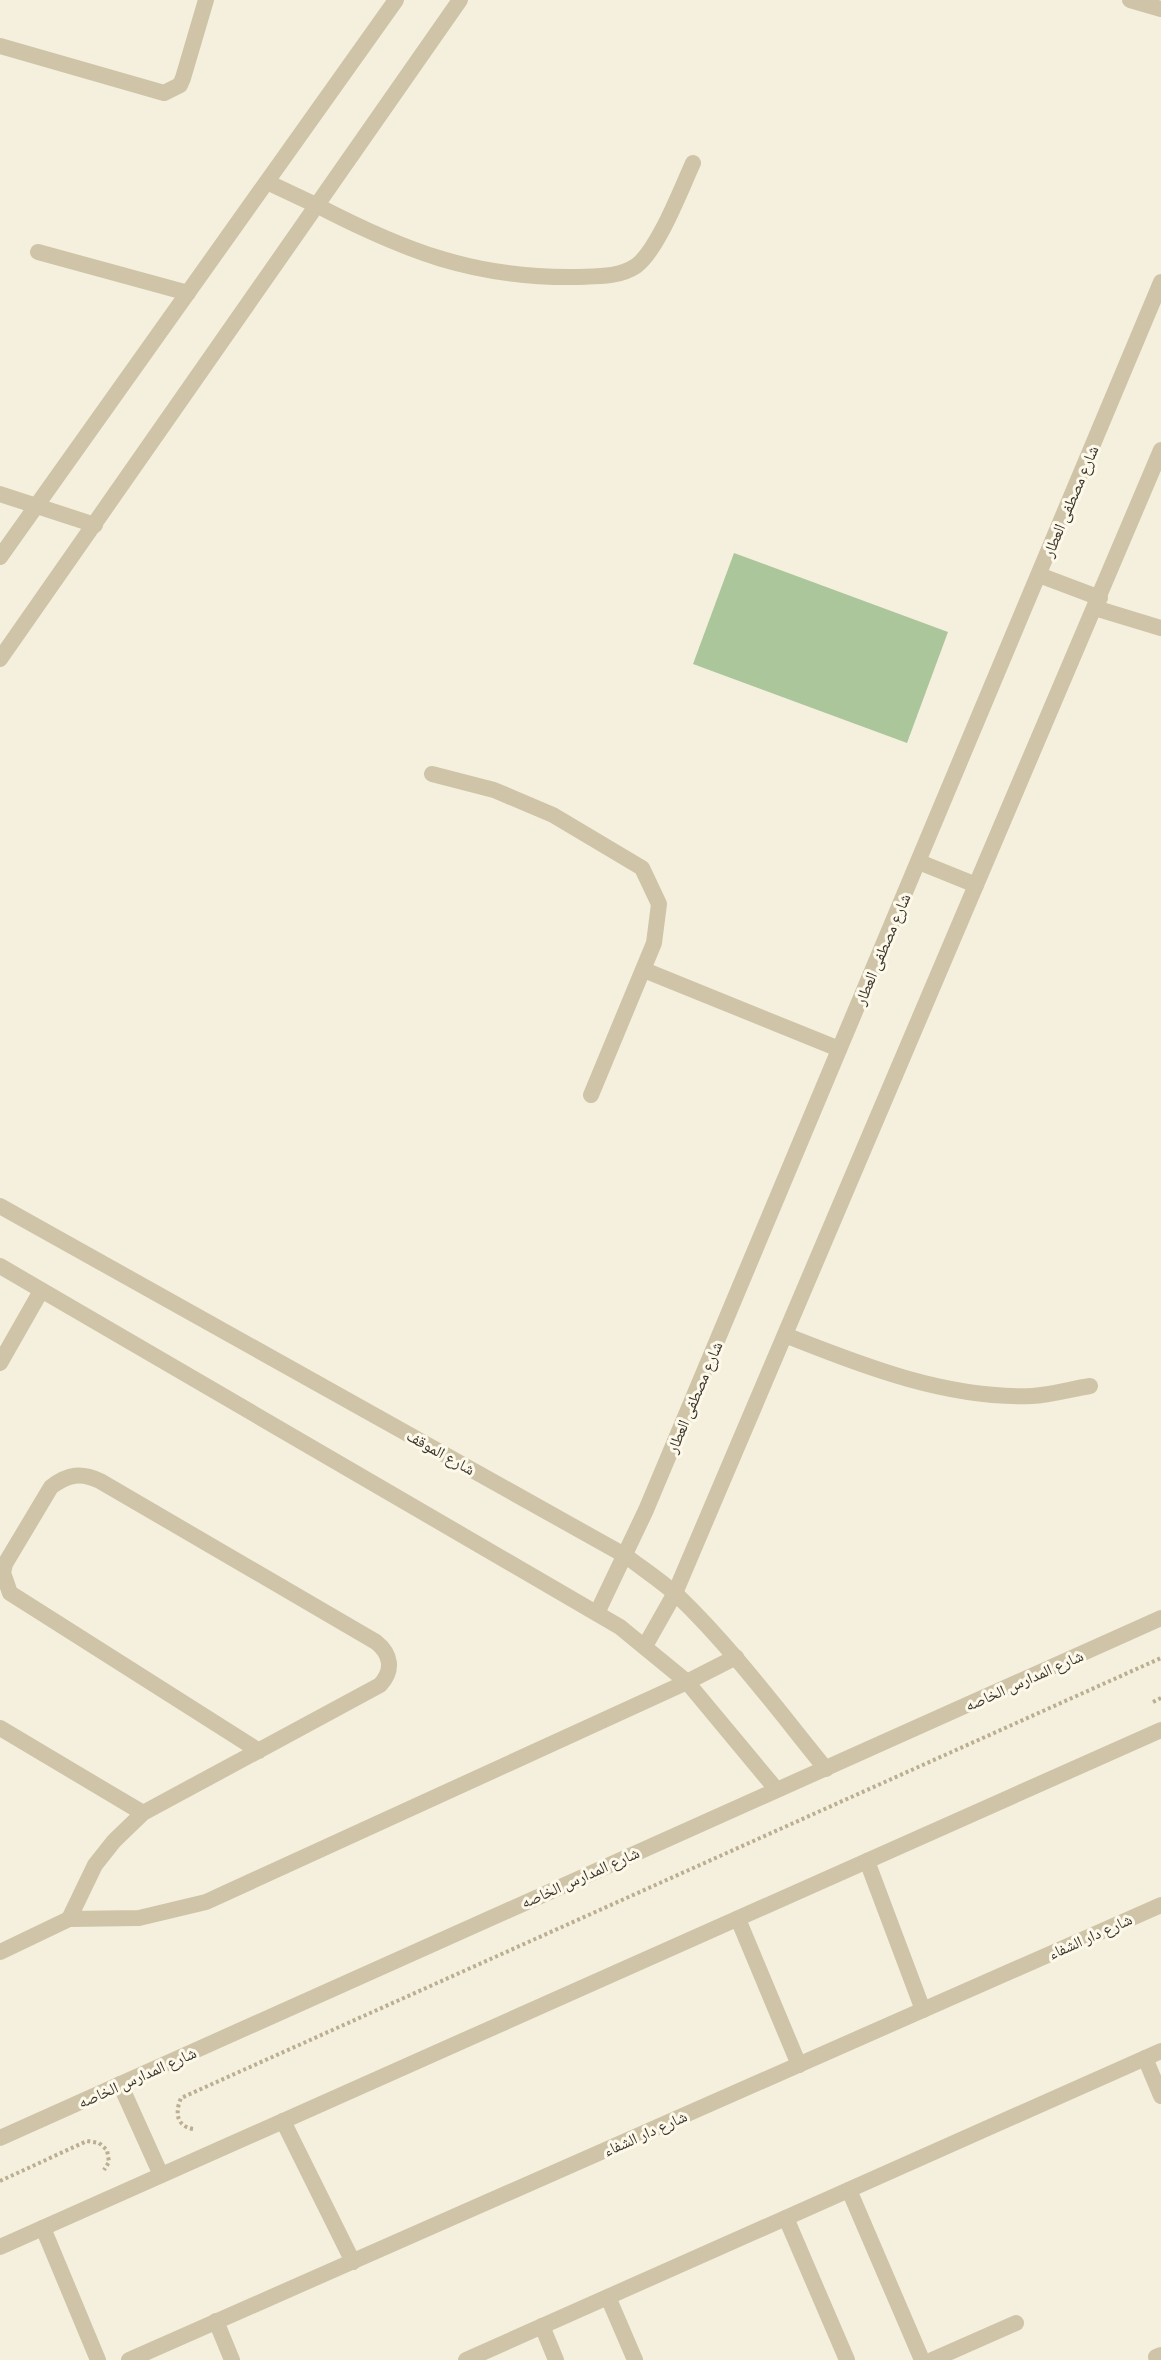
<svg xmlns="http://www.w3.org/2000/svg" width="1161" height="2360" font-family="Overpass,'Noto Naskh Arabic',sans-serif">
  <style>
    .green { fill: #acc69b }
    .lines { fill: none; stroke-linecap: round; stroke-linejoin: round }
    .path { stroke: #bbae91; stroke-width: 4; stroke-dasharray: 3 3; stroke-linecap: butt }
    .service { stroke: #cfc4a7; stroke-width: 16 }
    .minor { stroke: #cfc4a7; stroke-width: 16 }
    .tertiary { stroke: #cfc4a7; stroke-width: 16 }
    .labels { text-anchor: middle; stroke-width: 6; stroke-linejoin: round; paint-order: stroke }
    .street-label { font-size: 16px; fill: #3a3328; stroke: #fcf8ea }
  </style>
  <rect width="100%" height="100%" fill="#f5f0dd"/>
  <path class="green" d="M 734,553 L 948,632 L 907,743 L 693,664 Z"/>
  <g class="lines">
    <g class="path">
      <path d="M 1153,1702 L 1161,1698"/>
      <path d="M 193,2129 C 176,2126 175,2112 181,2098 L 1161,1658"/>
      <path d="M 0,2181 L 87,2141 L 99,2143 L 107,2150 L 109,2162 L 104,2170"/>
    </g>
    <g class="service">
      <path d="M 318,206 C 405,251 474,278 574,277 C 595,276 618,278 636,266 C 658,250 681,189 693,163"/>
      <path d="M 1095,608 L 1161,628"/>
      <path d="M 432,774 L 494,790 L 553,815 L 642,868 L 659,904 L 654,943 L 591,1095"/>
      <path d="M 644,970 L 839,1049"/>
      <path d="M 785,1335 C 864,1366 946,1399 1032,1396 C 1051,1395 1071,1389 1090,1386"/>
      <path d="M 1156,2357 L 1161,2355"/>
      <path d="M 932,2360 L 1016,2323"/>
    </g>
    <g class="minor">
      <path d="M 1130,0 L 1161,9"/>
      <path d="M 0,46 L 164,93 L 180,85 L 183,78 L 206,0"/>
      <path d="M 267,182 L 318,206"/>
      <path d="M 38,252 L 188,293"/>
      <path d="M 0,494 L 95,525"/>
      <path d="M 0,557 L 396,0"/>
      <path d="M 1039,575 L 1100,598"/>
      <path d="M 0,659 L 460,0"/>
      <path d="M 919,862 L 976,885"/>
      <path d="M 0,1363 L 41,1291"/>
      <path d="M 597,1613 L 646,1510 L 1161,282"/>
      <path d="M 645,1646 L 675,1593 L 1161,450"/>
      <path d="M 0,1728 L 143,1813"/>
      <path d="M 867,1861 L 923,2010"/>
      <path d="M 69,1919 L 95,1865 L 114,1841 L 143,1813 L 380,1685 C 394,1670 391,1654 376,1642 L 100,1481 C 81,1472 68,1474 51,1487 L 5,1564 L 3,1573 L 10,1593 L 259,1751"/>
      <path d="M 738,1919 L 799,2065"/>
      <path d="M 0,1952 L 69,1919 L 139,1918 L 206,1902 L 687,1682 L 736,1657"/>
      <path d="M 1145,2058 L 1161,2096"/>
      <path d="M 283,2121 L 353,2262"/>
      <path d="M 849,2190 L 922,2360"/>
      <path d="M 786,2218 L 847,2360"/>
      <path d="M 43,2228 L 98,2360"/>
      <path d="M 608,2297 L 635,2360"/>
      <path d="M 216,2321 L 232,2360"/>
      <path d="M 542,2326 L 556,2360"/>
      <path d="M 129,2360 L 1161,1905"/>
      <path d="M 466,2360 L 1161,2051"/>
    </g>
    <g class="tertiary">
      <path d="M 0,1206 L 626,1556 C 643,1569 661,1581 677,1595 C 732,1648 778,1710 826,1769"/>
      <path d="M 0,1266 L 620,1627 L 687,1682 L 776,1789"/>
      <path d="M 120,2084 L 161,2175"/>
      <path d="M 0,2138 L 1161,1618"/>
      <path d="M 0,2247 L 1161,1730"/>
    </g>
  </g>
  <g class="labels">
    <g class="street-label">
      <text transform="translate(1070 501) rotate(-67)" y="6">شارع مصطفى العطار</text>
      <text transform="translate(882 949) rotate(-67)" y="6">شارع مصطفى العطار</text>
      <text transform="translate(694 1397) rotate(-67)" y="6">شارع مصطفى العطار</text>
      <text transform="translate(441 1452) rotate(29)" y="6">شارع الموقف</text>
      <text transform="translate(1024 1680) rotate(-24)" y="6">شارع المدارس الخاصه</text>
      <text transform="translate(580 1877) rotate(-24)" y="6">شارع المدارس الخاصه</text>
      <text transform="translate(1090 1936) rotate(-24)" y="6">شارع دار الشفاء</text>
      <text transform="translate(137 2077) rotate(-24)" y="6">شارع المدارس الخاصه</text>
      <text transform="translate(645 2133) rotate(-24)" y="6">شارع دار الشفاء</text>
    </g>
  </g>
</svg>
